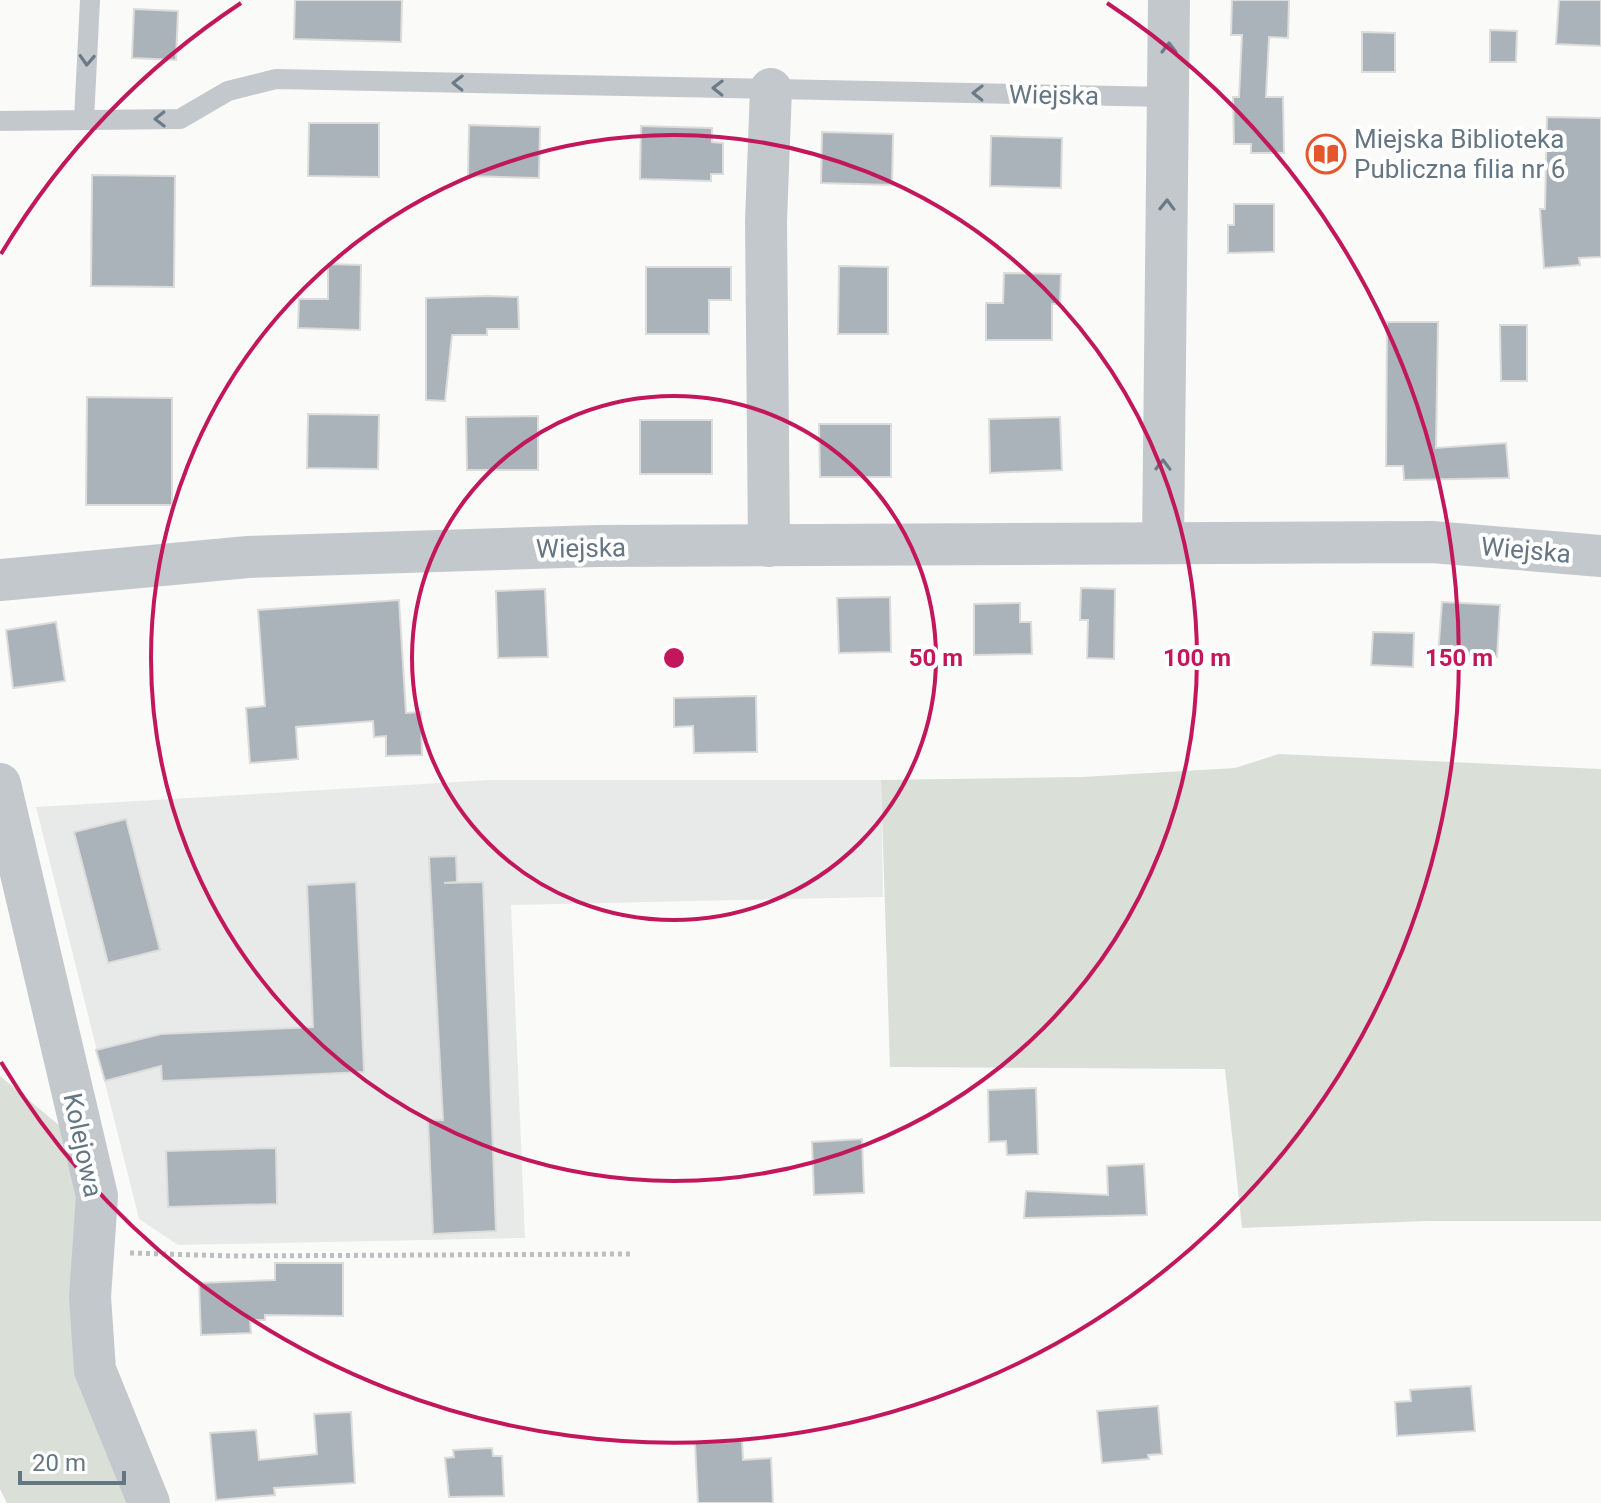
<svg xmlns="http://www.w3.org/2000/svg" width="1601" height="1503" font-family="Roboto,sans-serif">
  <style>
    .built { fill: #e8e9e9 }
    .green { fill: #dadfd7 }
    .building { fill: #aab3b9; stroke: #dcdcda; stroke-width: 2 }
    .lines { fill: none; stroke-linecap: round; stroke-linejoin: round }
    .path { stroke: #bbbfc2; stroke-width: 5; stroke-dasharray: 4 4; stroke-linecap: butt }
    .service { stroke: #c3c8cc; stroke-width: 20 }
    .minor { stroke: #c3c8cc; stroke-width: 42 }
    .oneway { stroke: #6a7a87 }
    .ring { fill: none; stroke: #c2185b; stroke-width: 4 }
    .labels { text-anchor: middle; stroke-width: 8; stroke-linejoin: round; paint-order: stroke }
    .street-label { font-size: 26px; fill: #657683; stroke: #fff }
    .poi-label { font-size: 26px; fill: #657683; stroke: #fff; text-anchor: start }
    .centre { fill: #c2185b; stroke: #fff; stroke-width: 4 }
    .ring-label { font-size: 24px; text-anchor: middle; font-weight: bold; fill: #c2185b; stroke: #fff; stroke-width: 8; stroke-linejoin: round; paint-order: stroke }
  </style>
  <rect width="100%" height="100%" fill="#fafaf8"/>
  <path class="built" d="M 490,780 L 881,780 L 883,897 L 511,905 L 525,1238 L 178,1245 L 139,1219 L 36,807 Z"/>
  <g class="green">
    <path d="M 1279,754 L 1601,769 L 1601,1221 L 1427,1221 L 1242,1228 L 1225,1069 L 890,1067 L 881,780 L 1082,777 L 1235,768 Z"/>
    <path d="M 0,1076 L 79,1142 L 131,1503 L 7,1503 L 0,1489 Z"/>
  </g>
  <g class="building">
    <path d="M 295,0 L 402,0 L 401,42 L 294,39 Z"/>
    <path d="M 1232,0 L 1289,0 L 1288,38 L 1269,37 L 1266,97 L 1283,97 L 1284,153 L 1251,153 L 1251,144 L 1234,144 L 1233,97 L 1239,97 L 1242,35 L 1231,35 Z"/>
    <path d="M 1559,0 L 1601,0 L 1601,46 L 1556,44 Z"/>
    <path d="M 134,9 L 178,11 L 176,60 L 132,58 Z"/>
    <path d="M 1490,30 L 1517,31 L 1516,62 L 1490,62 Z"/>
    <path d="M 1362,32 L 1395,33 L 1395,72 L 1362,72 Z"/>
    <path d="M 1547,117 L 1601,118 L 1601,257 L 1579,258 L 1580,265 L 1544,268 L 1540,209 L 1545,209 Z"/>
    <path d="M 309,123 L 379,123 L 379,177 L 308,176 Z"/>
    <path d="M 469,125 L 540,127 L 539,178 L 468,176 Z"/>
    <path d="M 641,126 L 712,128 L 712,142 L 723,143 L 723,174 L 711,174 L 711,181 L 640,179 Z"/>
    <path d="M 822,132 L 893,134 L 892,185 L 821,183 Z"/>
    <path d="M 991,136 L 1062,138 L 1061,188 L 990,186 Z"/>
    <path d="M 92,175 L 175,176 L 174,287 L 91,286 Z"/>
    <path d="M 1234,204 L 1274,204 L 1274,252 L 1228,253 L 1228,225 L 1234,225 Z"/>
    <path d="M 328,264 L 361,265 L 360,330 L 298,328 L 299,299 L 328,299 Z"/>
    <path d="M 839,266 L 888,267 L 888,334 L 838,334 Z"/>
    <path d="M 646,267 L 731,267 L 731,300 L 709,300 L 709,334 L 646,334 Z"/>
    <path d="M 1004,273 L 1061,274 L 1060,304 L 1052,304 L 1052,340 L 986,340 L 986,303 L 1003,303 Z"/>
    <path d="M 487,296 L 518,297 L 519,329 L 487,329 L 487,335 L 452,335 L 445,401 L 426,400 L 426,298 Z"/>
    <path d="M 1387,322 L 1438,322 L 1436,448 L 1506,443 L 1509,478 L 1404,480 L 1403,466 L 1386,466 Z"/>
    <path d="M 1500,325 L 1527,325 L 1527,381 L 1501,381 Z"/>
    <path d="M 87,397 L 172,398 L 172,505 L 86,505 Z"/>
    <path d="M 308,414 L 379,415 L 378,469 L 307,468 Z"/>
    <path d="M 538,416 L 538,470 L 467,470 L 466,417 Z"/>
    <path d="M 1060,417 L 1062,470 L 990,473 L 989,419 Z"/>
    <rect x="640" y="420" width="72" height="54"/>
    <path d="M 819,424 L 891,424 L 891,477 L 820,477 Z"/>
    <path d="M 1081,588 L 1115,589 L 1114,659 L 1087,658 L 1088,620 L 1080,620 Z"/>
    <path d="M 545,589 L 548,657 L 498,658 L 496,591 Z"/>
    <path d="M 890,597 L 891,652 L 839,653 L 837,598 Z"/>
    <path d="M 399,600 L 406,713 L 421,712 L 422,755 L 386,756 L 386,736 L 374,737 L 373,721 L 296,727 L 298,759 L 250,763 L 246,708 L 265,706 L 258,610 Z"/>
    <path d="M 1442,602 L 1500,605 L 1497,657 L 1438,655 Z"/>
    <path d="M 1020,603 L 1020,622 L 1031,622 L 1032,654 L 974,655 L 974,604 Z"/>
    <path d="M 56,622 L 65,681 L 13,688 L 6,630 Z"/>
    <path d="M 1373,632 L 1414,633 L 1413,667 L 1371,665 Z"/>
    <path d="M 756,696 L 757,752 L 694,753 L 693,726 L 674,727 L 674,698 Z"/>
    <path d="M 126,819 L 160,950 L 108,963 L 74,832 Z"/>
    <path d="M 456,856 L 457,882 L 444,883 L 483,882 L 496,1231 L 433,1234 L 428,1120 L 443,1120 L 429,857 Z"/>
    <path d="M 356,882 L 364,1072 L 162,1081 L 161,1066 L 105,1081 L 96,1050 L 161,1034 L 313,1027 L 307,885 Z"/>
    <path d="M 1036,1088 L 1038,1154 L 1007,1155 L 1006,1141 L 989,1142 L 988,1090 Z"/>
    <path d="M 862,1139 L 864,1193 L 814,1195 L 812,1142 Z"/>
    <path d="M 276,1148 L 277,1204 L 168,1207 L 166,1151 Z"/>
    <path d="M 1144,1164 L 1147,1215 L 1024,1218 L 1026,1191 L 1108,1195 L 1107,1166 Z"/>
    <path d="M 275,1263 L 343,1263 L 343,1316 L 265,1315 L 265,1320 L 250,1320 L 251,1333 L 201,1335 L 199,1283 L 275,1280 Z"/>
    <path d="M 1471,1386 L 1475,1431 L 1397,1436 L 1395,1402 L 1411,1401 L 1410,1390 Z"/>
    <path d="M 1158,1406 L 1162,1454 L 1148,1455 L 1149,1459 L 1102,1463 L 1097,1411 Z"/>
    <path d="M 351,1412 L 355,1483 L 274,1488 L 275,1495 L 216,1500 L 210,1433 L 256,1430 L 259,1460 L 317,1454 L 314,1414 Z"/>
    <path d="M 742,1441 L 743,1460 L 771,1458 L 773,1503 L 698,1503 L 695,1443 Z"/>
    <path d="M 492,1448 L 493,1456 L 502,1456 L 504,1496 L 449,1497 L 445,1458 L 454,1457 L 453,1450 Z"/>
  </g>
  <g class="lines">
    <path class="path" d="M 130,1253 L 232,1256 L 630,1254"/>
    <g class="service">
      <path d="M 84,120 L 90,0"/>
      <path d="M 0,121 L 180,119 L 228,91 L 276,79 L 1168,97"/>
    </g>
    <g class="minor">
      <path d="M 1163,543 L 1169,0"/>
      <path d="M 769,546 L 766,221 L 771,89"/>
      <path d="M 0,580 L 248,557 L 597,546 L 1432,542 L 1601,556"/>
      <path d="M 0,784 L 97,1196 L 90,1297 L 95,1370 L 149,1503"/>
    </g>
  </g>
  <defs><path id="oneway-chevron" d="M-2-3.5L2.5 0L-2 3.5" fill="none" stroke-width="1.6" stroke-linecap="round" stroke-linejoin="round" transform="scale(2)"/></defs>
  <g class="oneway">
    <use href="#oneway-chevron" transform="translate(1169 48) rotate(-90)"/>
    <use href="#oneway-chevron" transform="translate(87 60) rotate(93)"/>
    <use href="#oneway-chevron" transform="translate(458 83) rotate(-179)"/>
    <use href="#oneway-chevron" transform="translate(718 88) rotate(-179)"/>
    <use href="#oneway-chevron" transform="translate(978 93) rotate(-179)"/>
    <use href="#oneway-chevron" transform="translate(160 119) rotate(179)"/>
    <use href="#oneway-chevron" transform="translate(1167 205) rotate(-89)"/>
    <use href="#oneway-chevron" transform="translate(1163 465) rotate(-89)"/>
  </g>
  <g class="ring">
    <circle cx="674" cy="658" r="262"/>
    <circle cx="674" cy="658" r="523"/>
    <path d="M1 254A785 785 0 0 1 241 3M1107 3A785 785 0 1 1 1 1062"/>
  </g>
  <defs>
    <symbol id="library-ring" viewBox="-11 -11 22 22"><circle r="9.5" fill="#fff" stroke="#e4572e" stroke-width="1.5"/><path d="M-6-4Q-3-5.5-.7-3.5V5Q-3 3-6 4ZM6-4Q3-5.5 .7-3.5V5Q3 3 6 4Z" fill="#e4572e"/></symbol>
  </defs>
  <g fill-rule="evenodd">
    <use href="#library-ring" x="1304" y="132" width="44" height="44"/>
  </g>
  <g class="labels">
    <g class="street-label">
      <text transform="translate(1054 95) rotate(1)" y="9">Wiejska</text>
      <text transform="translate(581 548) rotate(-1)" y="9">Wiejska</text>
      <text transform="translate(1526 550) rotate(5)" y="9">Wiejska</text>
      <text transform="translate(83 1145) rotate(78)" y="9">Kolejowa</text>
    </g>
    <g class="poi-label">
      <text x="1354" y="148">Miejska Biblioteka<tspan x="1354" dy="30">Publiczna filia nr 6</tspan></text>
    </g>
  </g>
  <circle cx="674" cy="658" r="12" class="centre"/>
  <g class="ring-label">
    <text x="936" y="666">50 m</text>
    <text x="1197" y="666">100 m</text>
    <text x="1459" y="666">150 m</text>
  </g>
  <path d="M20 1471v12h104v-12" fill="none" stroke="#657683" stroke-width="4"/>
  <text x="32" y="1471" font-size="24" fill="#657683" stroke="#ffffff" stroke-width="6" paint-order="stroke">20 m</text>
</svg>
